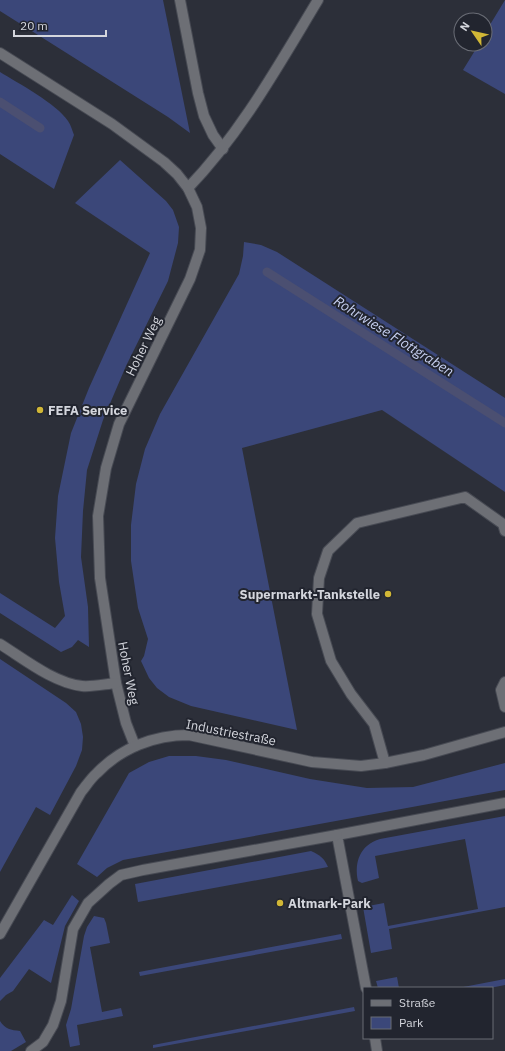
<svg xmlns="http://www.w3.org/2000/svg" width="505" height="1051" font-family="'IBM Plex Sans',sans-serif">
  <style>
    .green { fill: #3b4779 }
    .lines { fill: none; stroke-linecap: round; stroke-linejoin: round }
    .stream { stroke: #4b4f71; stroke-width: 9 }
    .minor-casing { stroke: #474a53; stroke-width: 12 }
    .minor { stroke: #6d6f75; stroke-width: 10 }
    .poi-dot { fill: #d1b736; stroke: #22252f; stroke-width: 1.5 }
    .labels { text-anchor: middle; stroke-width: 4; stroke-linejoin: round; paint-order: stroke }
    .street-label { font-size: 13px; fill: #d4d6dd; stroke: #22252f }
    .poi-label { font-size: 13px; font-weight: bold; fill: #d4d6dd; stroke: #22252f; text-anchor: start }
    .water-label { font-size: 14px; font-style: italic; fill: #c7d0f1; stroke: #22252f }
  </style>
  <rect width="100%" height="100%" fill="#2c2f39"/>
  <g class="green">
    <path d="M 0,0 L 163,0 L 190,133 L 168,117 L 0,11 Z"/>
    <path d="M 505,0 L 505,94 L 463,70 L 479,44 L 485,44 L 485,33 Z"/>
    <path d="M 0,72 C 18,83 57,104 68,121 C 71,125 72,130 74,135 L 54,189 L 0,154 Z"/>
    <path d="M 120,160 L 166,201 L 173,210 L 179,227 L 178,243 L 168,281 L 126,366 L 103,420 L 87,470 L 83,511 L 81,557 L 88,607 L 89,647 L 78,640 L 72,647 L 61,652 L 0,613 L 0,593 L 55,628 L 65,616 L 59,582 L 55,538 L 58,496 L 71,433 L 89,388 L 150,253 L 75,203 Z"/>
    <path d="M 244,242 L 261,245 L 277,252 L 505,398 L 505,492 L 382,410 L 242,448 L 297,730 L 191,706 L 169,697 L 157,688 L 149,678 L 141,661 L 144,656 L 148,639 L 138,608 L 131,561 L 131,525 L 136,484 L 145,449 L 160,414 L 239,274 L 243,256 Z"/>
    <path d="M 0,659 L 66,703 L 76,712 L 81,724 L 83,737 L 82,750 L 76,766 L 50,815 L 36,807 L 0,872 Z"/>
    <path d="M 169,756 L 196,756 L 226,760 L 310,779 L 367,788 L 413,787 L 505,763 L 505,790 L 123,860 L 107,868 L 97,877 L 77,864 L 129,773 L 149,762 Z"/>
    <path d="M 505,816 L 505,907 L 389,929 L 392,949 L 371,953 L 363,907 L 384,903 L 388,926 L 478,909 L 465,839 L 375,856 L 379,878 L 362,883 L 358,881 C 354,862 360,845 380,839 Z"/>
    <path d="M 311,851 C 320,855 324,858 328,867 L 138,902 L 135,884 Z"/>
    <path d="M 72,895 L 79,901 L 65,926 L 51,983 L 29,969 L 13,991 L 6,995 L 0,1001 L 0,978 L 44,920 L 53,925 Z"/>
    <path d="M 94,916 L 104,918 L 106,923 L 110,943 L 90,947 L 102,1012 L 121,1008 L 123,1016 L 77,1025 L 80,1045 L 70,1047 L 66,1025 L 71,1009 L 84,936 L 87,927 Z"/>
    <path d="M 341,934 L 342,939 L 140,976 L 139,972 Z"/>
    <path d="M 397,977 L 399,988 L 378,988 L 376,981 Z"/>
    <path d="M 505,979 L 505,985 L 490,988 L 458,988 Z"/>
    <path d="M 354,1007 L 355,1011 L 153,1048 L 153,1045 Z"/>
    <path d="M 0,1021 C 5,1029 11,1030 20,1031 L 26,1042 L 11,1051 L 0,1051 Z"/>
  </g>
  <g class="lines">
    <g class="stream">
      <path d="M 0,102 L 40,128"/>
      <path d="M 267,272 L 505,423"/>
    </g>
    <defs>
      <g id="minor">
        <path d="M 180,0 L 198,93 L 204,116 L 213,135 L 223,149"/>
        <path d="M 0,53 L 112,124 L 164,162 L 177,174 L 188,188 L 197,207 L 201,228 L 200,250 L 190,279 L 119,424 L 106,468 L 98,516 L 100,578 L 116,683 L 126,723 L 135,746"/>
        <path d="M 188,188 C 241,133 278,66 318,0"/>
        <path d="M 0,644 C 24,659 54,683 82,686 C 93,687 105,684 116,683"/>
        <path d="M 505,682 L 501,690 L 505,707"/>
        <path d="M 385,763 L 374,724 L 351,694 L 331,661 L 317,614 L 319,578 L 328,551 L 357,523 L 465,497 L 503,524 L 505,531"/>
        <path d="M 0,934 L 81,792 C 86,786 91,778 97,773 C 121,748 154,735 189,735 L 312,762 L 361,766 L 385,763 L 424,755 L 505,732"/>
        <path d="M 366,988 L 337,835 L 505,803"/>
        <path d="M 375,1038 L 377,1051"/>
        <path d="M 31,1051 L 43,1042 L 53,1025 L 61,1001 L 73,929 L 88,903 L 109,884 L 121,875 L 143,870 L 337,835"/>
      </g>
    </defs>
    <use href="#minor" class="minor-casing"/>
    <use href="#minor" class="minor"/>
  </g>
  <g class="poi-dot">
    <circle cx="40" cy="410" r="4"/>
    <circle cx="388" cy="594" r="4"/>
    <circle cx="280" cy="903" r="4"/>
  </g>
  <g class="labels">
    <g class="street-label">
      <text transform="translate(143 346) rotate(-64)" y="5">Hoher Weg</text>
      <text transform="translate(129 673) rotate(79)" y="5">Hoher Weg</text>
      <text transform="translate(231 732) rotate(11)" y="5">Industriestraße</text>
    </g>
    <g class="poi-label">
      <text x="48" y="415">FEFA Service</text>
      <text x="380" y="599" text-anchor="end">Supermarkt-Tankstelle</text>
      <text x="288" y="908">Altmark-Park</text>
    </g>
    <g class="water-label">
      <text transform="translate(394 336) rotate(32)" y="5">Rohrwiese Flottgraben</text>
    </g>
  </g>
  <rect x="363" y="987" width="130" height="52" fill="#22252f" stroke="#696c75"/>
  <rect x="371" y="1000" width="20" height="6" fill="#6d6f75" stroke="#696c75"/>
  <text x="399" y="1007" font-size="12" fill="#d4d6dd">Straße</text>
  <rect x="371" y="1017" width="20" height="12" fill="#3b4779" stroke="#696c75"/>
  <text x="399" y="1027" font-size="12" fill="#d4d6dd">Park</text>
  <g transform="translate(473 32) rotate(304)"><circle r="19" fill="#22252f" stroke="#696c75"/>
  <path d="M0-3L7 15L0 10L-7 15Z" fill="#d1b736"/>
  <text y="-6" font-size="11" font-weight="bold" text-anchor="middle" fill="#d4d6dd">N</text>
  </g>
  <path d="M14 30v6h92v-6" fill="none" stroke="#d4d6dd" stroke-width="2"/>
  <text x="20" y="30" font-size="12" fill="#d4d6dd" stroke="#22252f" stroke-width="3" paint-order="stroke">20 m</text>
</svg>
